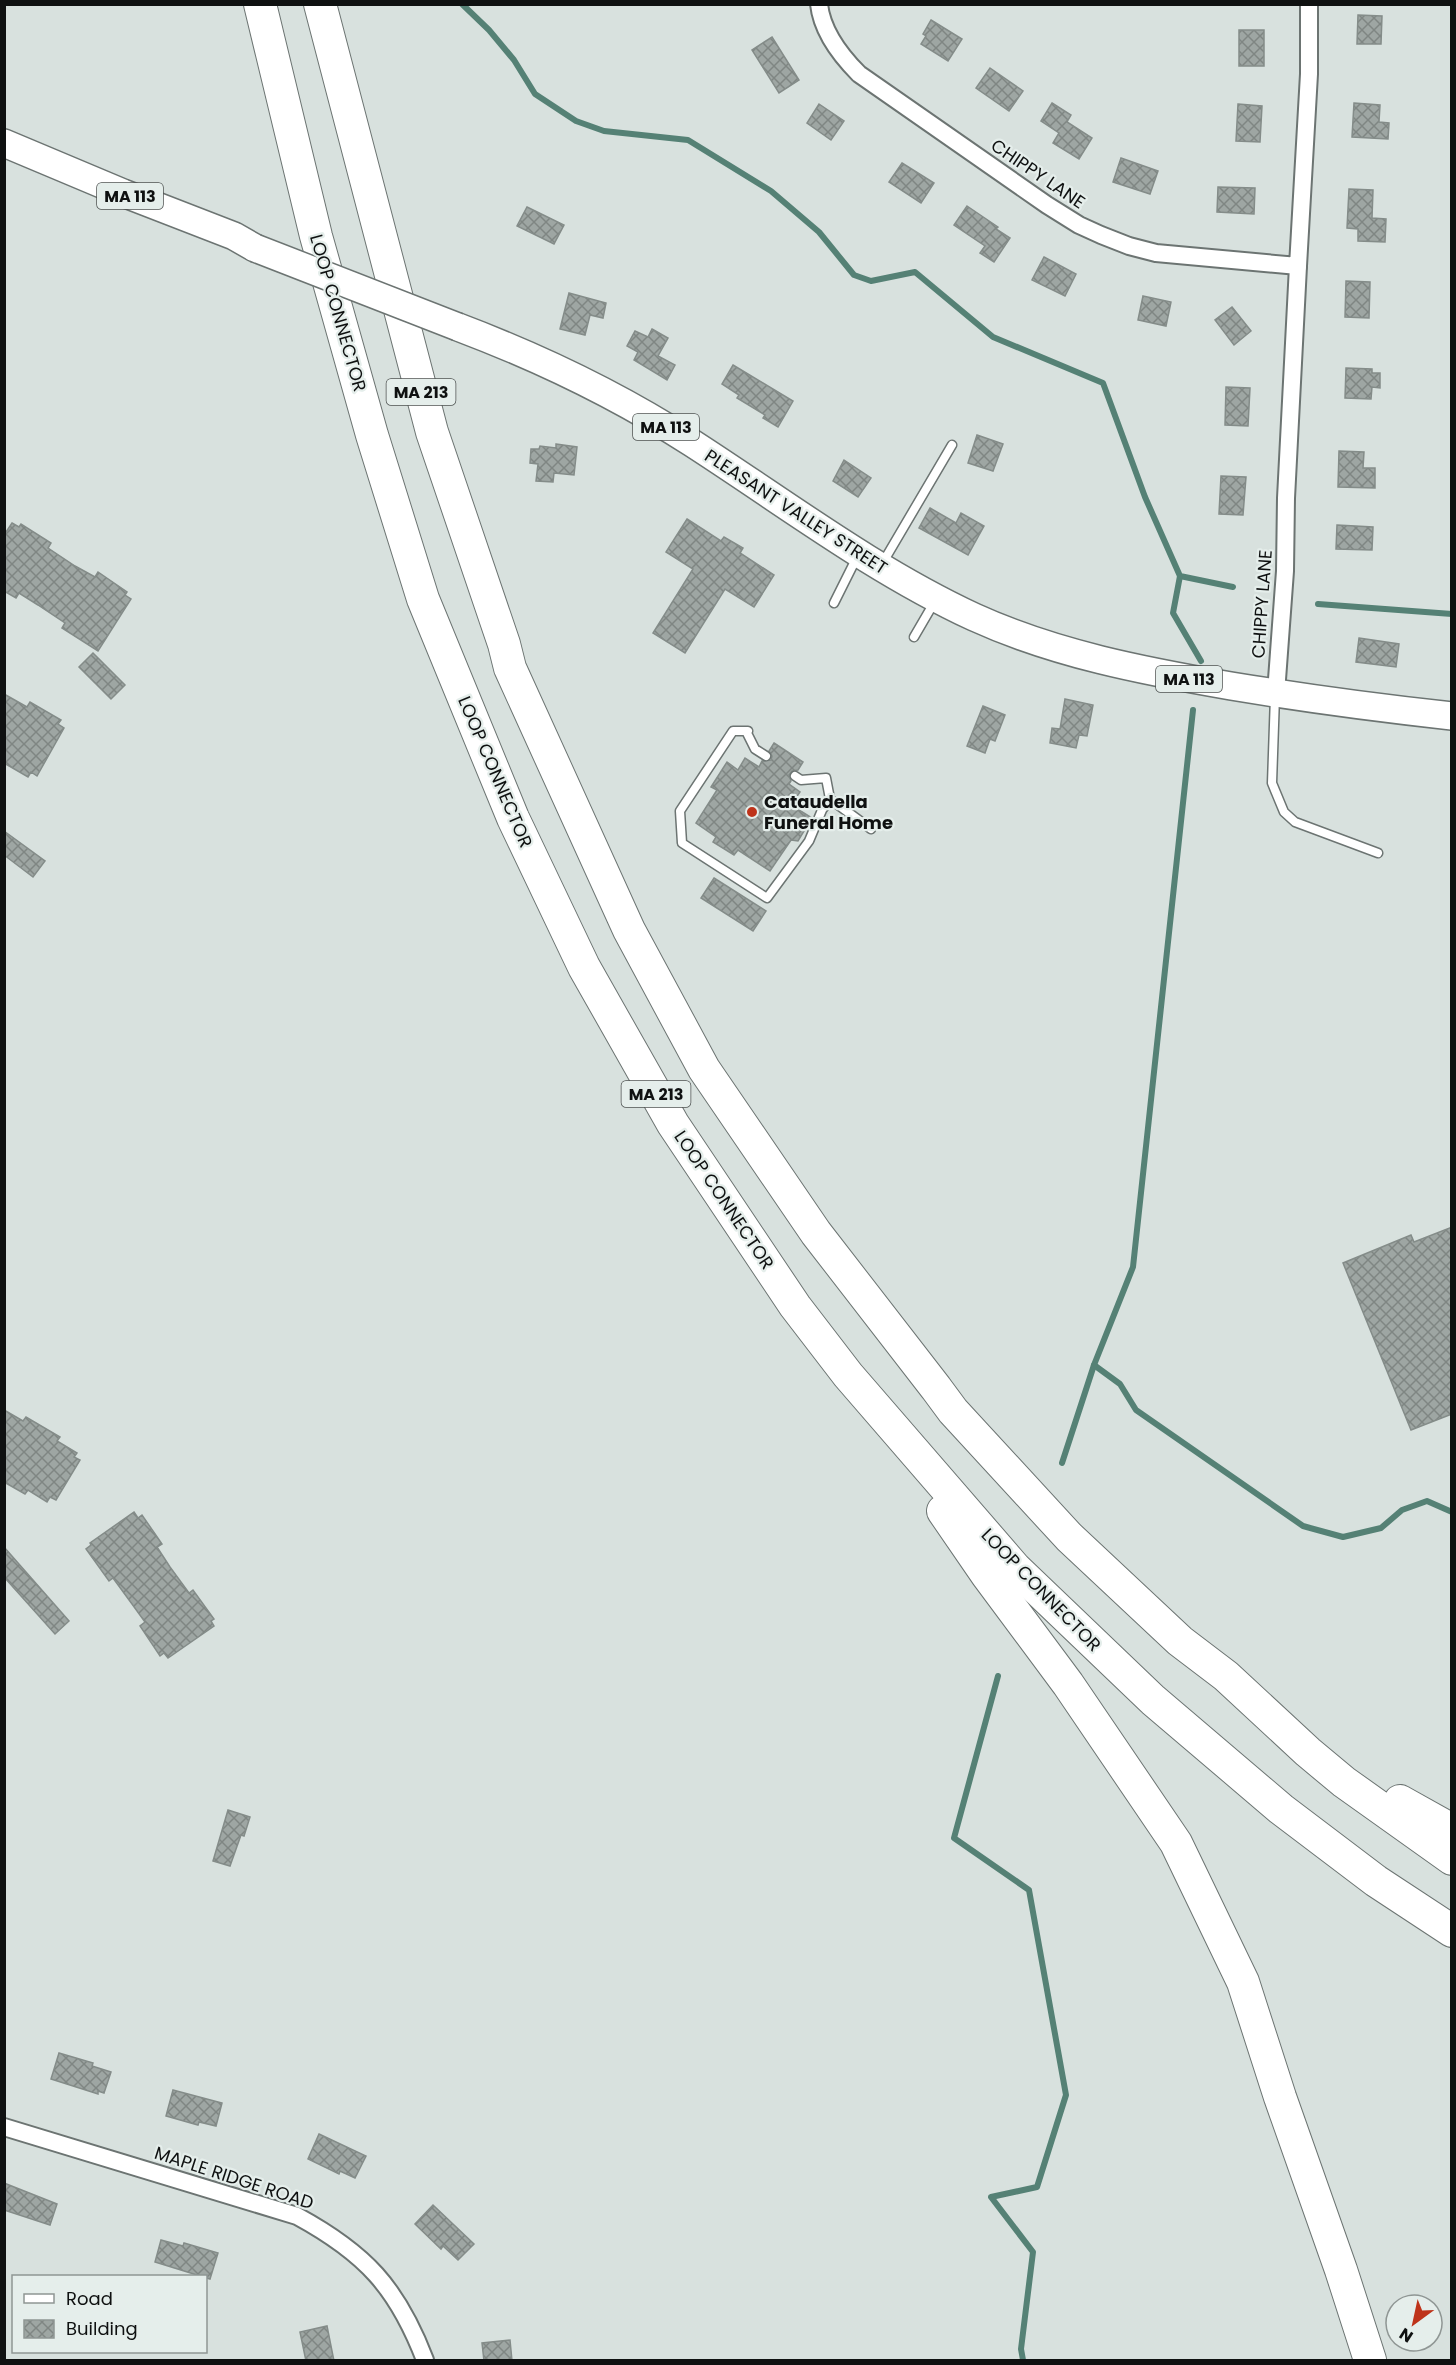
<svg xmlns="http://www.w3.org/2000/svg" width="1456" height="2365" font-family="Poppins,sans-serif">
  <style>
    .lines { fill: none; stroke-linecap: round; stroke-linejoin: round }
    .stream { stroke: #558175; stroke-width: 6 }
    .building { fill: url(#building-cross-hatch); stroke: #848c89; stroke-width: 1.5 }
    .service-casing { stroke: #6c7472; stroke-width: 11 }
    .minor-casing { stroke: #6c7472; stroke-width: 20 }
    .primary-casing { stroke: #6c7472; stroke-width: 30 }
    .motorway-casing { stroke: #6c7472; stroke-width: 34 }
    .service { stroke: #fff; stroke-width: 8 }
    .minor { stroke: #fff; stroke-width: 16 }
    .primary { stroke: #fff; stroke-width: 27 }
    .motorway { stroke: #fff; stroke-width: 32 }
    .primary-bridge-casing { stroke: #6c7472; stroke-width: 30; stroke-linecap: butt }
    .primary-bridge { stroke: #fff; stroke-width: 27 }
    .poi-dot { fill: #be331a; stroke: #e5eeeb; stroke-width: 2 }
    .labels { text-anchor: middle; stroke-width: 4.5; stroke-linejoin: round; paint-order: stroke }
    .shield { fill: #e5eeeb; stroke: #4f5352; stroke-width: 1.5 }
    .shield-label { font-size: 16px; font-weight: bold; fill: #0f1111 }
    .street-label { font-size: 18px; fill: #0f1111; stroke: #e5eeeb }
    .poi-label { font-size: 18px; font-weight: bold; fill: #0f1111; stroke: #e5eeeb; text-anchor: start }
  </style>
  <defs>
    <pattern id="building-cross-hatch" width="8" height="8" patternUnits="userSpaceOnUse" patternTransform="scale(1.5)"><rect width="8" height="8" fill="#9ea6a3"/><path d="M0 0l8 8M0 8l8-8" fill="none" stroke="#7f8683"/></pattern>
  </defs>
  <rect width="100%" height="100%" fill="#d8e1de"/>
  <g class="lines">
    <g class="stream">
      <path d="M 462,4 L 489,30 L 514,60 L 535,94 L 576,121 L 604,131 L 688,140 L 771,191 L 819,232 L 854,275 L 871,281 L 915,272 L 993,337 L 1103,383 L 1145,497 L 1180,576 L 1233,587"/>
      <path d="M 1180,576 L 1173,613 L 1201,661"/>
      <path d="M 1318,604 L 1452,614"/>
      <path d="M 1094,1365 L 1120,1384 L 1136,1410 L 1303,1526 L 1343,1537 L 1381,1528 L 1402,1510 L 1427,1501 L 1452,1512"/>
      <path d="M 1062,1463 L 1094,1365 L 1133,1267 L 1193,710"/>
      <path d="M 998,1676 L 954,1838 L 1029,1890 L 1066,2095 L 1037,2187 L 991,2197 L 1033,2252 L 1021,2349 L 1023,2360"/>
    </g>
  </g>
  <g class="building">
    <path d="M 1358,15 L 1382,16 L 1381,44 L 1357,44 Z"/>
    <path d="M 931,20 L 962,39 L 948,61 L 921,44 L 926,36 L 923,34 Z"/>
    <rect x="1239" y="30" width="25" height="36"/>
    <path d="M 772,37 L 799,80 L 779,93 L 752,50 Z"/>
    <path d="M 990,68 L 1023,91 L 1009,111 L 976,88 Z"/>
    <path d="M 1052,103 L 1071,115 L 1067,122 L 1092,138 L 1079,159 L 1053,143 L 1059,133 L 1041,121 Z"/>
    <path d="M 1354,103 L 1380,105 L 1379,122 L 1389,123 L 1388,139 L 1352,137 Z"/>
    <path d="M 819,104 L 844,121 L 831,140 L 807,123 Z"/>
    <path d="M 1238,104 L 1262,106 L 1260,142 L 1236,141 Z"/>
    <path d="M 1121,158 L 1158,171 L 1150,194 L 1113,182 Z"/>
    <path d="M 902,163 L 934,183 L 921,203 L 889,182 Z"/>
    <path d="M 1218,187 L 1255,188 L 1254,214 L 1217,212 Z"/>
    <path d="M 1349,189 L 1373,190 L 1372,218 L 1386,219 L 1385,242 L 1358,241 L 1358,229 L 1347,228 Z"/>
    <path d="M 967,206 L 998,227 L 996,229 L 1010,238 L 994,262 L 980,253 L 985,246 L 954,225 Z"/>
    <path d="M 527,207 L 564,225 L 554,244 L 517,226 Z"/>
    <path d="M 1044,257 L 1076,274 L 1065,296 L 1032,280 Z"/>
    <path d="M 1346,281 L 1370,282 L 1369,318 L 1345,317 Z"/>
    <path d="M 569,293 L 606,303 L 603,318 L 590,315 L 585,335 L 560,329 Z"/>
    <path d="M 1143,296 L 1171,302 L 1166,326 L 1138,320 Z"/>
    <path d="M 1232,307 L 1251,331 L 1234,345 L 1215,320 Z"/>
    <path d="M 652,329 L 668,338 L 658,356 L 675,365 L 667,380 L 634,360 L 638,352 L 627,346 L 635,331 L 648,337 Z"/>
    <path d="M 733,365 L 793,401 L 778,427 L 763,418 L 765,415 L 737,398 L 739,395 L 722,384 Z"/>
    <path d="M 1346,368 L 1372,369 L 1372,373 L 1380,373 L 1380,388 L 1372,387 L 1371,399 L 1345,398 Z"/>
    <path d="M 1226,387 L 1250,388 L 1248,426 L 1225,425 Z"/>
    <path d="M 977,435 L 1003,444 L 993,471 L 968,463 Z"/>
    <path d="M 556,444 L 577,447 L 574,475 L 554,473 L 553,482 L 536,481 L 538,464 L 530,463 L 531,449 L 539,449 L 540,446 L 556,448 Z"/>
    <path d="M 1339,451 L 1364,452 L 1363,468 L 1375,468 L 1375,488 L 1338,487 Z"/>
    <path d="M 844,460 L 871,478 L 858,497 L 833,481 Z"/>
    <path d="M 1221,476 L 1246,477 L 1243,515 L 1219,514 Z"/>
    <path d="M 930,508 L 956,523 L 961,513 L 984,526 L 968,555 L 919,528 Z"/>
    <path d="M 687,519 L 721,541 L 724,537 L 743,548 L 740,553 L 774,575 L 754,607 L 725,589 L 685,653 L 653,633 L 693,569 L 666,552 Z"/>
    <path d="M 12,523 L 19,527 L 21,524 L 51,543 L 48,548 L 75,566 L 95,577 L 98,572 L 127,592 L 125,595 L 131,599 L 98,651 L 62,628 L 65,623 L 38,605 L 19,593 L 16,598 L 4,591 L 4,535 Z"/>
    <path d="M 1337,525 L 1373,527 L 1372,550 L 1336,549 Z"/>
    <path d="M 1359,638 L 1399,644 L 1396,667 L 1356,662 Z"/>
    <path d="M 93,653 L 125,685 L 111,699 L 79,667 Z"/>
    <path d="M 4,694 L 27,707 L 30,702 L 61,720 L 58,724 L 64,728 L 37,776 L 31,772 L 28,777 L 4,763 Z"/>
    <path d="M 1065,699 L 1093,705 L 1087,736 L 1079,735 L 1076,748 L 1050,743 L 1052,728 L 1060,729 Z"/>
    <path d="M 983,706 L 1005,715 L 995,741 L 990,739 L 985,753 L 967,746 Z"/>
    <path d="M 774,743 L 803,762 L 798,770 L 792,771 L 789,775 L 791,781 L 789,784 L 800,792 L 791,805 L 812,818 L 798,841 L 791,840 L 770,871 L 738,850 L 734,855 L 713,842 L 716,837 L 696,823 L 717,790 L 711,787 L 727,762 L 738,770 L 745,758 L 759,767 L 762,761 L 771,760 L 772,756 L 769,751 Z"/>
    <path d="M 4,831 L 45,861 L 33,877 L 4,855 Z"/>
    <path d="M 714,878 L 766,911 L 753,931 L 701,898 Z"/>
    <path d="M 1452,1227 L 1452,1414 L 1411,1430 L 1343,1263 L 1411,1235 L 1414,1242 Z"/>
    <path d="M 4,1410 L 23,1421 L 26,1417 L 60,1437 L 57,1441 L 77,1453 L 74,1457 L 80,1460 L 56,1500 L 50,1497 L 47,1502 L 28,1490 L 25,1494 L 4,1482 Z"/>
    <path d="M 134,1512 L 138,1518 L 142,1515 L 162,1544 L 157,1547 L 170,1567 L 189,1593 L 193,1590 L 214,1619 L 211,1621 L 214,1626 L 168,1658 L 164,1653 L 160,1656 L 140,1626 L 145,1622 L 132,1604 L 113,1578 L 109,1581 L 86,1549 L 91,1545 L 90,1543 Z"/>
    <path d="M 4,1547 L 69,1621 L 55,1634 L 4,1577 Z"/>
    <path d="M 228,1810 L 250,1817 L 244,1836 L 241,1835 L 230,1866 L 213,1861 Z"/>
    <path d="M 59,2053 L 93,2063 L 92,2066 L 111,2072 L 104,2093 L 98,2091 L 98,2094 L 51,2079 Z"/>
    <path d="M 173,2090 L 222,2103 L 216,2126 L 199,2122 L 198,2125 L 166,2116 Z"/>
    <path d="M 319,2134 L 366,2156 L 355,2178 L 340,2171 L 339,2174 L 308,2159 Z"/>
    <path d="M 4,2183 L 57,2204 L 50,2225 L 4,2210 Z"/>
    <path d="M 433,2205 L 474,2244 L 458,2260 L 443,2246 L 441,2249 L 415,2224 Z"/>
    <path d="M 161,2240 L 183,2246 L 184,2243 L 218,2253 L 210,2279 L 155,2262 Z"/>
    <path d="M 327,2326 L 334,2361 L 306,2361 L 300,2332 Z"/>
    <path d="M 510,2340 L 512,2361 L 484,2361 L 482,2343 Z"/>
  </g>
  <g class="lines">
    <defs>
      <g id="service">
        <path d="M 882,564 L 952,445"/>
        <path d="M 834,603 L 857,557"/>
        <path d="M 914,637 L 935,601"/>
        <path d="M 1275,696 L 1272,783 L 1284,812 L 1295,822 L 1378,853"/>
        <path d="M 766,756 L 755,749 L 747,733 L 748,731 L 733,731 L 680,811 L 682,843 L 767,898 L 809,841 L 822,810 L 830,799 L 871,829"/>
        <path d="M 795,776 L 801,780 L 826,778 L 830,799"/>
      </g>
      <g id="minor">
        <path d="M 819,4 C 822,32 840,55 859,74 L 1047,205 L 1079,225 L 1101,235 L 1129,246 L 1156,253 L 1298,266 L 1309,74 L 1309,4"/>
        <path d="M 1276,693 L 1285,571 L 1286,498 L 1298,266"/>
        <path d="M 4,2127 L 297,2216 C 365,2253 397,2287 425,2360"/>
      </g>
      <g id="primary">
        <path d="M 4,143 L 123,193 L 234,236 L 255,248"/>
        <path d="M 458,327 C 540,358 619,396 692,443 C 785,503 873,570 974,617 C 1055,654 1144,671 1231,686 C 1304,698 1378,708 1452,716"/>
      </g>
      <g id="motorway">
        <path d="M 260,4 L 316,236 L 372,435 L 423,599 L 513,818 L 584,967 L 673,1124 L 795,1306 L 848,1375 L 1015,1568 L 1153,1700 L 1281,1809 L 1376,1881 L 1452,1931"/>
        <path d="M 320,4 L 432,432 L 504,644 L 510,668 L 629,930 L 704,1069 L 816,1233 L 936,1388 L 953,1411 L 1069,1537 L 1180,1641 L 1226,1676 L 1308,1752 L 1344,1782 L 1452,1859"/>
        <path d="M 943,1511 L 987,1575 L 1068,1684 L 1176,1843 L 1243,1982 L 1280,2097 L 1341,2270 L 1370,2360"/>
        <path d="M 1400,1801 L 1452,1830"/>
      </g>
    </defs>
    <use href="#service" class="service-casing"/>
    <use href="#minor" class="minor-casing"/>
    <use href="#primary" class="primary-casing"/>
    <use href="#motorway" class="motorway-casing"/>
    <use href="#service" class="service"/>
    <use href="#minor" class="minor"/>
    <use href="#primary" class="primary"/>
    <use href="#motorway" class="motorway"/>
    <defs>
      <path id="primary-bridge" d="M 255,248 L 458,327"/>
    </defs>
    <use href="#primary-bridge" class="primary-bridge-casing"/>
    <use href="#primary-bridge" class="primary-bridge"/>
  </g>
  <circle class="poi-dot" cx="752" cy="812" r="6"/>
  <g class="labels">
    <g class="shield">
      <rect x="97" y="183" width="66" height="26" rx="4.5"/>
      <rect x="386.5" y="379" width="69" height="26" rx="4.5"/>
      <rect x="633" y="414" width="66" height="26" rx="4.5"/>
      <rect x="1156" y="666" width="66" height="26" rx="4.5"/>
      <rect x="621.5" y="1081" width="69" height="26" rx="4.5"/>
    </g>
    <g class="shield-label">
      <text x="130" y="202">MA 113</text>
      <text x="421" y="398">MA 213</text>
      <text x="666" y="433">MA 113</text>
      <text x="1189" y="685">MA 113</text>
      <text x="656" y="1100">MA 213</text>
    </g>
    <g class="street-label">
      <text transform="translate(1038 174) rotate(34)" y="6">CHIPPY LANE</text>
      <text transform="translate(338 313) rotate(74)" y="6">LOOP CONNECTOR</text>
      <text transform="translate(796 512) rotate(33)" y="6">PLEASANT VALLEY STREET</text>
      <text transform="translate(1262 604) rotate(-86)" y="6">CHIPPY LANE</text>
      <text transform="translate(495 772) rotate(67)" y="6">LOOP CONNECTOR</text>
      <text transform="translate(724 1200) rotate(56)" y="6">LOOP CONNECTOR</text>
      <text transform="translate(1041 1590) rotate(46)" y="6">LOOP CONNECTOR</text>
      <text transform="translate(234 2178) rotate(18)" y="6">MAPLE RIDGE ROAD</text>
    </g>
    <g class="poi-label">
      <text x="764" y="808">Cataudella<tspan x="764" dy="21">Funeral Home</tspan></text>
    </g>
  </g>
  <rect width="1456" height="2365" fill="none" stroke="#0f1111" stroke-width="12"/>
  <rect x="12" y="2275" width="195" height="78" fill="#e5eeeb" stroke="#8f9694" stroke-width="1.5"/>
  <rect x="24" y="2294" width="30" height="9" fill="#ffffff" stroke="#8f9694" stroke-width="1.5"/>
  <text x="66" y="2305" font-size="18" fill="#0f1111">Road</text>
  <rect x="24" y="2320" width="30" height="18" fill="url(#building-cross-hatch)" stroke="#8f9694" stroke-width="1.5"/>
  <text x="66" y="2335" font-size="18" fill="#0f1111">Building</text>
  <g transform="translate(1414 2323) rotate(213)"><circle r="28" fill="#e5eeeb" stroke="#8f9694" stroke-width="1.5"/>
  <path d="M0-4.5L10 22L0 15L-10 22Z" fill="#be331a"/>
  <text y="-9" font-size="16" font-weight="bold" text-anchor="middle" fill="#0f1111">N</text>
  </g>
</svg>
